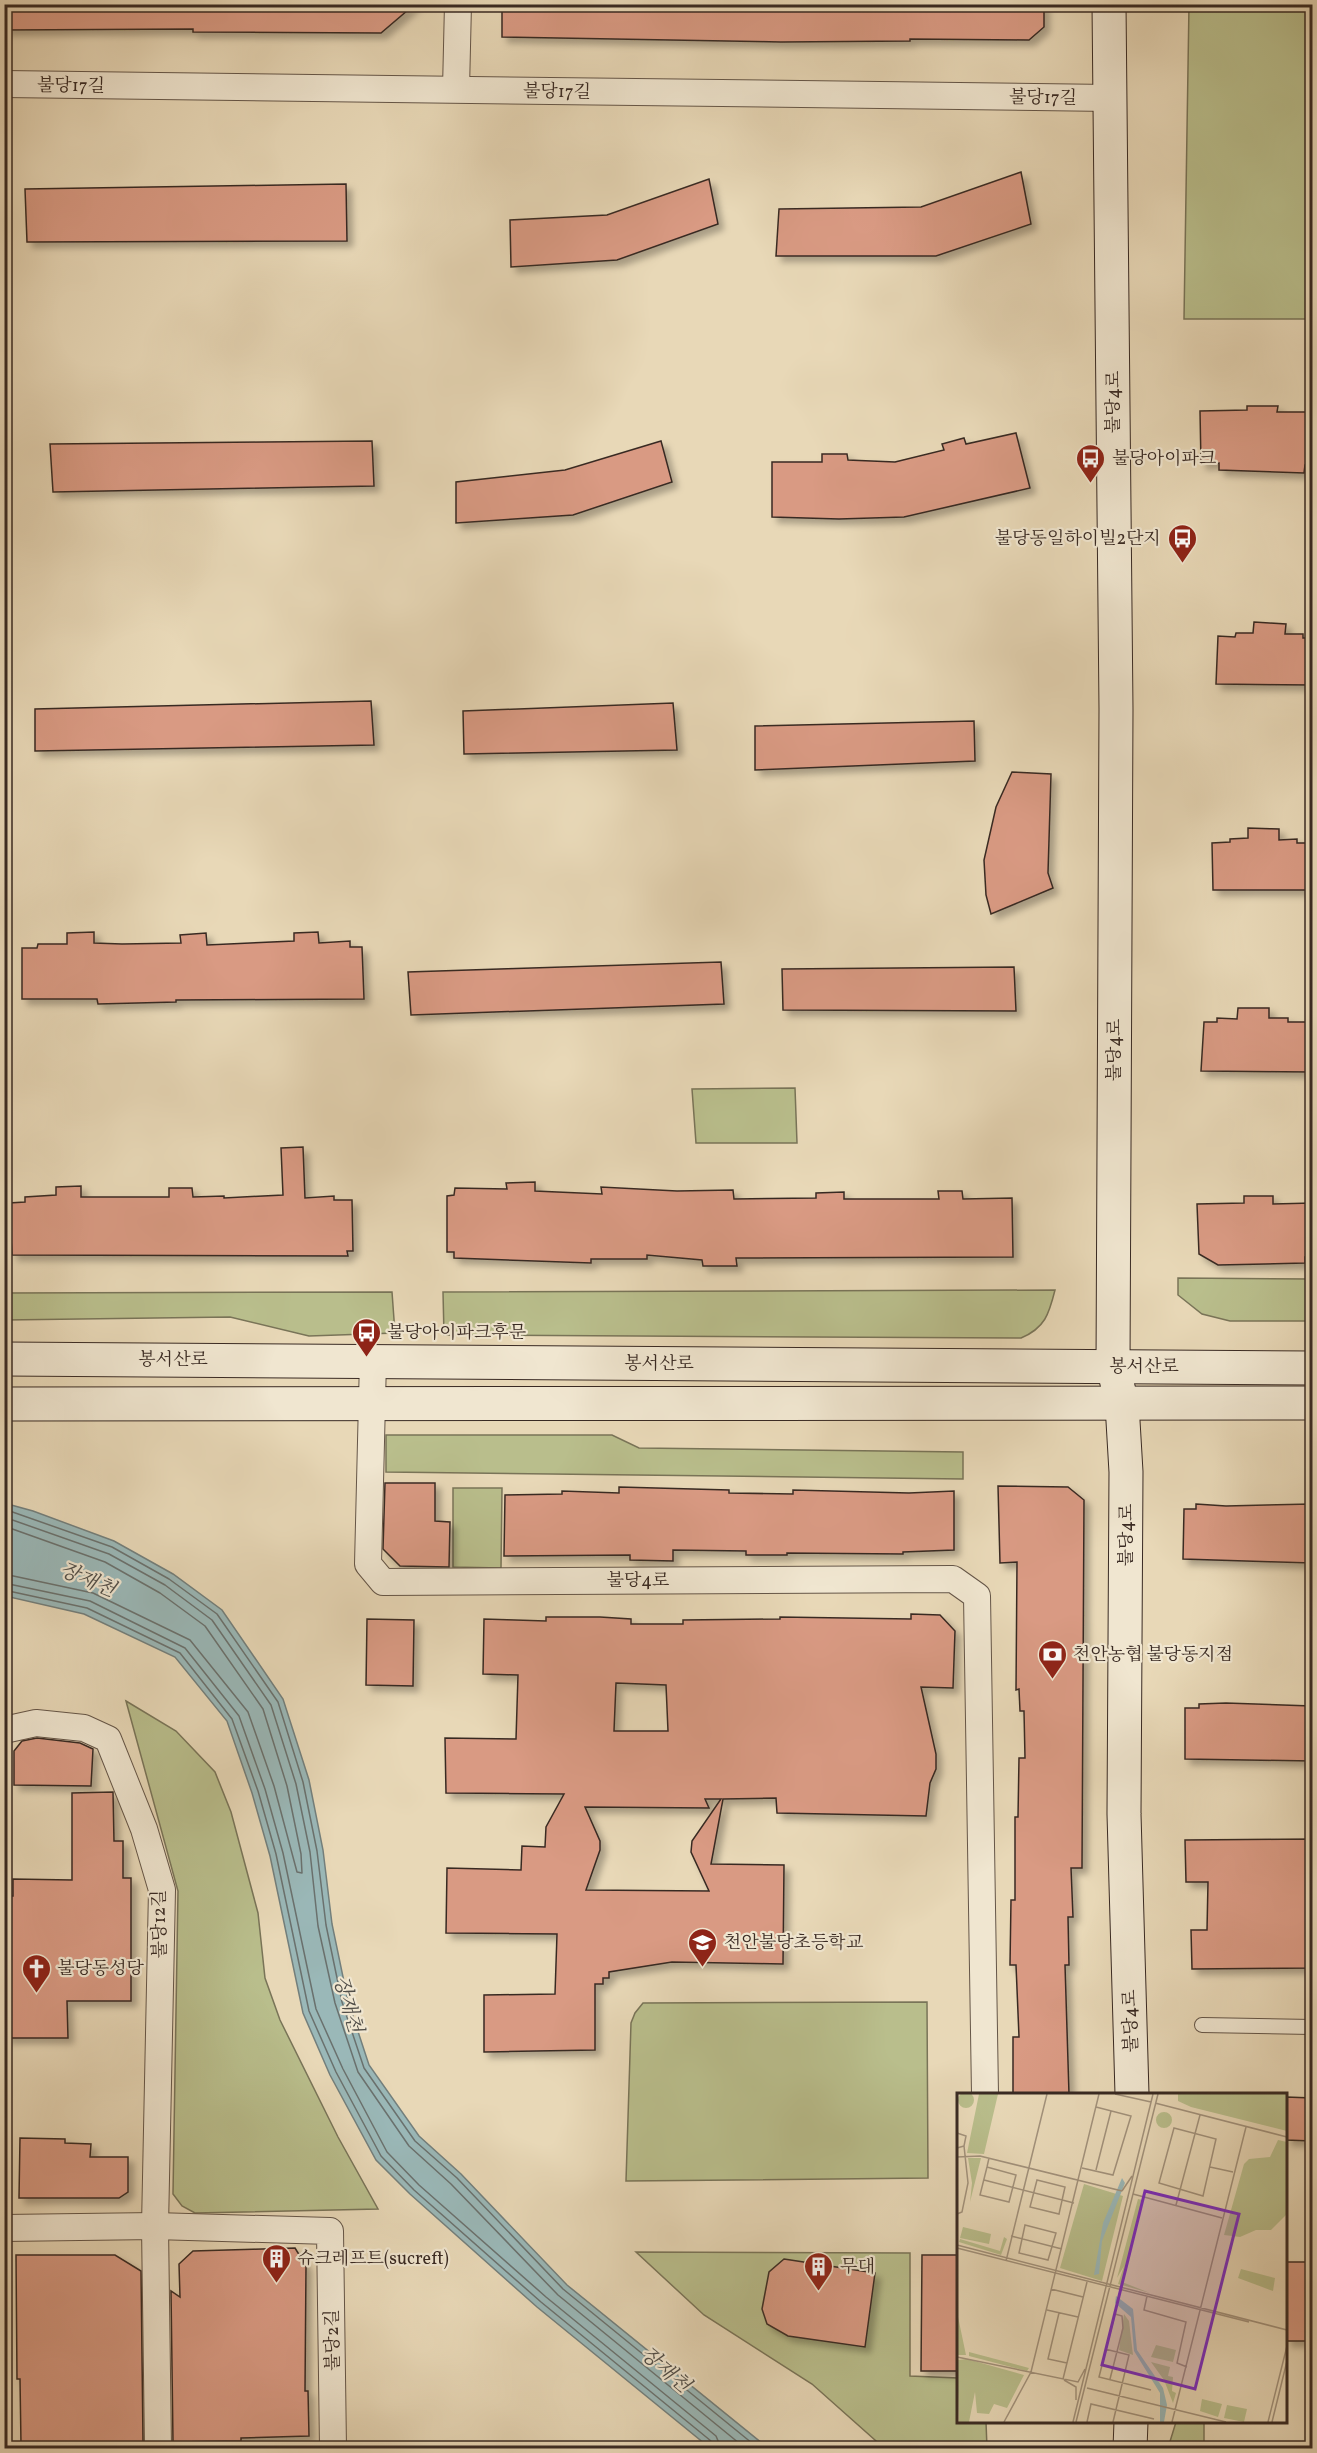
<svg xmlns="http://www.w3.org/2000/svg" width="1317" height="2453" font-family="Vollkorn,'Noto Serif KR',serif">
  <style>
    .green { fill: #b9be8c; stroke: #797458; stroke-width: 1.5 }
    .water { fill: #9ab8b8; stroke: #737f7c; stroke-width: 1.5 }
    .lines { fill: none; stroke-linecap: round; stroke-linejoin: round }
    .shore { stroke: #6a716e; stroke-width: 1.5 }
    .building { fill: #d99a83; stroke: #392a23; stroke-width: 1.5; fill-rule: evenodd; filter: url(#shadow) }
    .lane-casing { stroke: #655648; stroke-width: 16 }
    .street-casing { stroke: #655648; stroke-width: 28 }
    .secondary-casing { stroke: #392a23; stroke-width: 35 }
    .lane { stroke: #f0e6d0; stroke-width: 14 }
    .street { stroke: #f0e6d0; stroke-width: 26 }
    .secondary { stroke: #f0e6d0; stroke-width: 33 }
    .labels { text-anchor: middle; stroke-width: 4.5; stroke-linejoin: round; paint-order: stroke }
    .street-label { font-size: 18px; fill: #392a23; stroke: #f0e6d0 }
    .poi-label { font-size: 18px; fill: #392a23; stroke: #f0e6d0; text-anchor: start }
    .water-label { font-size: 20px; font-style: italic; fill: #514e48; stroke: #f0e6d0 }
    .inset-road { fill: none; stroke: #a2927c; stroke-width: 1.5 }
    .view { fill: #7b2cbf; fill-opacity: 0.15; stroke: #7b2cbf; stroke-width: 3 }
    .inset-edge { fill: none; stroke: #392a23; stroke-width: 3 }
  </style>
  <defs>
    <filter id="shadow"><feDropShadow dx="5.5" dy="5.5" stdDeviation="3" flood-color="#0004"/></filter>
  </defs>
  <rect width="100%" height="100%" fill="#e8d8b7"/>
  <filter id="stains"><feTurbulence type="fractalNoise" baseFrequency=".00333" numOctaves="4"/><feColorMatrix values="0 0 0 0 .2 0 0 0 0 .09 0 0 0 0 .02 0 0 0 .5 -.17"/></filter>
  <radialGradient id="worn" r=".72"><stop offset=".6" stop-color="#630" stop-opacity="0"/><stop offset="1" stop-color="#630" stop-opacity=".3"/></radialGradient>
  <g class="green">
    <path d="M 1189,5 L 1312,5 L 1312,319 L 1184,319 Z"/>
    <path d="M 795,1088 L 797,1143 L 696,1143 L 692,1089 Z"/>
    <path d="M 1178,1278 L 1312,1279 L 1312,1321 L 1230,1321 L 1202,1314 L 1178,1295 Z"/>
    <path d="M 1055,1290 C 1049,1314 1045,1328 1021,1338 L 444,1335 L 443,1292 Z"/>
    <path d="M 392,1292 L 395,1333 L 309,1336 L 230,1317 L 5,1320 L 5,1293 Z"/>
    <path d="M 386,1435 L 612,1435 L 639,1448 L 963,1452 L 963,1479 L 386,1472 Z"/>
    <path d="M 453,1488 L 502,1488 L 501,1568 L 453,1567 Z"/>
    <path d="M 126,1701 L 176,1731 L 215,1772 L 231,1812 L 258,1913 L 265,1978 L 280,2020 L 338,2137 L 378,2209 L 195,2213 L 182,2206 L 173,2194 L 178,1891 Z"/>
    <path d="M 927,2002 L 928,2178 L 626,2181 L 631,2023 L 635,2013 L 643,2003 Z"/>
    <path d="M 636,2252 L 910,2253 L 910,2376 L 958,2378 L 958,2422 L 986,2422 L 987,2448 L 884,2448 L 812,2384 L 704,2315 Z"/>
    <path d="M 1176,2422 L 1204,2422 L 1204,2448 L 1168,2448 Z"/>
  </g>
  <path class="water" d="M 4,1503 L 33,1511 L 114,1541 L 173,1574 L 222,1610 L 283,1699 L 309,1780 L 323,1850 L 332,1924 L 348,2001 L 369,2065 L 419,2136 L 461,2174 L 567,2285 L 768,2448 L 710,2448 L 537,2307 L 410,2194 L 376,2160 L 330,2075 L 303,2013 L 270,1856 L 252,1793 L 227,1721 L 175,1657 L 84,1614 L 5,1596 Z"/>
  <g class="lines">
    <g class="shore">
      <path d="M 4,1509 L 112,1547 L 169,1579 L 217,1614 L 278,1702 L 303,1782 L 317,1851 L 326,1925 L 342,2002 L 364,2068 L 415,2141 L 457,2178 L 563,2289 L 758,2448"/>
      <path d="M 4,1517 L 109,1554 L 165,1585 L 212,1620 L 271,1705 L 296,1784 L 310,1852 L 318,1926 L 335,2003 L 358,2072 L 409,2146 L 451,2184 L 558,2295 L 745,2448"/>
      <path d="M 4,1526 L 105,1562 L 160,1593 L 205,1626 L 263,1709 L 287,1786 L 301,1854 L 302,1873 L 297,1872 L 274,1786 L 248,1712 L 190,1640 L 93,1593 L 4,1574"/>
      <path d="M 4,1583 L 90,1601 L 185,1648 L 239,1716 L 265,1789 L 283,1853 L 316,2009 L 343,2069 L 387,2152 L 419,2185 L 546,2297 L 716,2436 L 721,2448"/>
      <path d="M 4,1590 L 87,1608 L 180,1653 L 232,1719 L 258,1791 L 276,1854 L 309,2011 L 336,2072 L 381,2156 L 414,2190 L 541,2302 L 711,2441 L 713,2448"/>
    </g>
  </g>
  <g class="building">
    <path d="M 4,4 L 415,4 L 381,33 L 193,32 L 193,29 L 4,30 Z"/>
    <path d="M 502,4 L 1044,4 L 1044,27 L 1029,40 L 910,39 L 910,41 L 781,42 L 502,37 Z"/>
    <path d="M 1021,172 L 1031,224 L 936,256 L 776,256 L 779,209 L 921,207 Z"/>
    <path d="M 709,179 L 718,224 L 617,260 L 511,267 L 510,220 L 607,215 Z"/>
    <path d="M 346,184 L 347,241 L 27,242 L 25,189 Z"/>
    <path d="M 1247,406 L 1278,406 L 1277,412 L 1312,412 L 1312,465 L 1305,465 L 1304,473 L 1219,470 L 1219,463 L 1201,464 L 1200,411 L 1247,410 Z"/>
    <path d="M 1016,433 L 1030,488 L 904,517 L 839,519 L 772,517 L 772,462 L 822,462 L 822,454 L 847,454 L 848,460 L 895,462 L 944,450 L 942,444 L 964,438 L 966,444 Z"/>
    <path d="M 372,441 L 374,486 L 53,492 L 50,444 Z"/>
    <path d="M 661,441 L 672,482 L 573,515 L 456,523 L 456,482 L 565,470 Z"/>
    <path d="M 1254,622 L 1286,624 L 1285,634 L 1303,634 L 1303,638 L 1312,638 L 1312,685 L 1216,684 L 1218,636 L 1235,637 L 1236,633 L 1253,633 Z"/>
    <path d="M 371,701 L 374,745 L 35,751 L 35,709 Z"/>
    <path d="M 673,703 L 677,750 L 464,754 L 463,711 Z"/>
    <path d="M 974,721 L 975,761 L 755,770 L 755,726 Z"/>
    <path d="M 1012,772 L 1051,774 L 1048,873 L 1053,888 L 991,914 L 986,895 L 984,860 L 996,807 Z"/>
    <path d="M 1248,828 L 1279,829 L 1279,840 L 1297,839 L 1297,843 L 1312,843 L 1312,890 L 1213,890 L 1212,843 L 1230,842 L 1230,839 L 1248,838 Z"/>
    <path d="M 94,932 L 94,943 L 122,944 L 181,943 L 180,935 L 206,933 L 207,945 L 294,941 L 294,933 L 318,932 L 319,943 L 350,941 L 350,947 L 362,947 L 364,999 L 176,1000 L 176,1002 L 98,1004 L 97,999 L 22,999 L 22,948 L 37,948 L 38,944 L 67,944 L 67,933 Z"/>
    <path d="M 721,962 L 724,1004 L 411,1015 L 408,972 Z"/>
    <path d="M 1014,967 L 1016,1011 L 783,1010 L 782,969 Z"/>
    <path d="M 1238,1008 L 1269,1008 L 1269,1018 L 1288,1018 L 1288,1022 L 1312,1022 L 1312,1072 L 1201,1071 L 1204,1022 L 1217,1022 L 1217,1018 L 1237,1019 Z"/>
    <path d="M 303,1147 L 305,1198 L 334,1196 L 334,1200 L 352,1200 L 353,1251 L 347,1251 L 348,1256 L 12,1255 L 9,1203 L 25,1202 L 25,1197 L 56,1195 L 56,1187 L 81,1186 L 81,1197 L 169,1197 L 169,1188 L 192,1188 L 193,1197 L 224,1196 L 224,1198 L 283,1195 L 281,1148 Z"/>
    <path d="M 535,1182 L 535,1191 L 602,1194 L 601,1187 L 677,1191 L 733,1190 L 734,1199 L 816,1198 L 816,1193 L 844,1192 L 844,1199 L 939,1199 L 938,1191 L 962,1191 L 963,1199 L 1012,1198 L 1013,1257 L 736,1258 L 737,1266 L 703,1266 L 702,1260 L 647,1255 L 647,1259 L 591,1259 L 591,1263 L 454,1258 L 454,1252 L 447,1252 L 447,1196 L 454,1195 L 455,1188 L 507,1189 L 506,1183 Z"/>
    <path d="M 1244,1196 L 1273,1196 L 1273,1204 L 1312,1203 L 1312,1257 L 1305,1257 L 1305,1263 L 1218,1265 L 1199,1254 L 1197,1204 L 1244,1203 Z"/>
    <path d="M 385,1483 L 435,1483 L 435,1521 L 450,1522 L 449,1567 L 400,1566 L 383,1549 Z"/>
    <path d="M 998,1486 L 1068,1487 L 1084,1500 L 1082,1868 L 1071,1868 L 1073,1917 L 1068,1917 L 1069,1965 L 1065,1965 L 1069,2094 L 1013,2094 L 1013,2037 L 1019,2037 L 1016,1965 L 1010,1965 L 1011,1900 L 1015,1900 L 1015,1817 L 1018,1817 L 1019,1758 L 1025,1758 L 1024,1711 L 1020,1711 L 1019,1689 L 1016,1690 L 1017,1562 L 1000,1563 Z"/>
    <path d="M 619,1487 L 729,1490 L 729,1493 L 793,1494 L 793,1490 L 909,1493 L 954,1491 L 954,1550 L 903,1552 L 903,1554 L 787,1553 L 787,1555 L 746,1555 L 746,1551 L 673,1550 L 673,1561 L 630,1560 L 630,1555 L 504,1556 L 505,1495 L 562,1494 L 562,1491 L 619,1493 Z"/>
    <path d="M 1196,1504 L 1226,1506 L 1311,1504 L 1312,1563 L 1183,1559 L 1184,1509 L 1196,1509 Z"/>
    <path d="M 911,1614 L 940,1615 L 955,1631 L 953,1688 L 921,1687 L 936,1754 L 936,1769 L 930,1783 L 926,1816 L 777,1813 L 776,1798 L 723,1799 L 711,1864 L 784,1865 L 783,1964 L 672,1962 L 609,1972 L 609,1978 L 603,1978 L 603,1984 L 595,1984 L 595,2050 L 484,2052 L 484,1995 L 555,1994 L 557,1934 L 446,1933 L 447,1868 L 521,1870 L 522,1846 L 545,1847 L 546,1827 L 564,1794 L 446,1793 L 445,1738 L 516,1739 L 518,1675 L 483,1674 L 484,1619 L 546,1621 L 546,1617 L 600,1617 L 631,1619 L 631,1624 L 683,1624 L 683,1620 L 780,1619 L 780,1617 L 911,1619 ZM 616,1683 L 666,1685 L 668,1731 L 614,1731 ZM 705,1799 L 721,1799 L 692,1841 L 691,1852 L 709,1891 L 586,1890 L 600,1850 L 600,1841 L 585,1807 L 709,1808 Z"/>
    <path d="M 367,1619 L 414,1620 L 413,1686 L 366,1685 Z"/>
    <path d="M 1226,1703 L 1311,1706 L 1312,1761 L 1185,1759 L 1185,1708 L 1199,1708 L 1199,1704 Z"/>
    <path d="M 37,1738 L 80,1743 L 93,1749 L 91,1786 L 14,1785 L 14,1751 L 22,1741 Z"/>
    <path d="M 113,1792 L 114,1841 L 123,1841 L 123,1878 L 131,1878 L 131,2001 L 67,2001 L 68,2038 L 5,2038 L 6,1896 L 13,1896 L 13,1879 L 72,1880 L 72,1793 Z"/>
    <path d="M 1312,1839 L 1312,1968 L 1192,1969 L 1191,1930 L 1207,1930 L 1208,1882 L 1186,1882 L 1185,1840 Z"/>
    <path d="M 1286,2097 L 1312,2098 L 1312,2141 L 1286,2140 Z"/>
    <path d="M 20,2138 L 65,2139 L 65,2143 L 91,2144 L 90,2157 L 128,2157 L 128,2192 L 119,2198 L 19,2198 Z"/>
    <path d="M 295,2248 L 306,2266 L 305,2391 L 308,2391 L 309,2436 L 241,2438 L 241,2441 L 173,2442 L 171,2291 L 180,2297 L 179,2264 L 193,2251 Z"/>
    <path d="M 16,2255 L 115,2255 L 141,2271 L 143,2442 L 135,2442 L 135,2445 L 78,2445 L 78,2442 L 21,2444 L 20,2379 L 17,2379 Z"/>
    <path d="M 922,2255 L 958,2255 L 958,2371 L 921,2371 Z"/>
    <path d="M 784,2259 L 875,2273 L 865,2347 L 788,2336 L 767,2324 L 762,2309 L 769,2272 Z"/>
    <rect x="1286" y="2262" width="26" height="79"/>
  </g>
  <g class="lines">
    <defs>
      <path id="lane" d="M 1202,2025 L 1312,2027"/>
      <g id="street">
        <path d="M 4,84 L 1110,98"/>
        <path d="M 456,89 L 458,4"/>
        <path d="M 373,1360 L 368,1564 L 383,1582 L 953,1579 L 977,1596 L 985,2094"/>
        <path d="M 4,1730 L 36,1723 L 84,1728 L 108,1739 L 144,1829 L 162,1890 L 155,2226 L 158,2448"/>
        <path d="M 4,2228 L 155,2226 L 330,2231 L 333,2448"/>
      </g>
      <g id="secondary">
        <path d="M 1109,4 L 1116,709 L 1113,1366 L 1122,1404 L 1126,1472 L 1124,1814 L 1132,2094"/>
        <path d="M 4,1359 L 1312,1368"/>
        <path d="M 4,1404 L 1312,1403"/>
        <path d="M 1130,2448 L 1131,2422"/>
      </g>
    </defs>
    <use href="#lane" class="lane-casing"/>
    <use href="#street" class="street-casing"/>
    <use href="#secondary" class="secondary-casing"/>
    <use href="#lane" class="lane"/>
    <use href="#street" class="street"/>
    <use href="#secondary" class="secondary"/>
  </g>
  <defs>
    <symbol id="bus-pin" viewBox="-11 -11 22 30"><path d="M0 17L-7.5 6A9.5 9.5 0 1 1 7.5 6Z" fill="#8f2418" stroke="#f0e6d0"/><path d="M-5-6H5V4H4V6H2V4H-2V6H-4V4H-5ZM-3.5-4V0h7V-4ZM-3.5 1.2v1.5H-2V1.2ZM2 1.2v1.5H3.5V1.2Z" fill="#fff"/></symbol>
    <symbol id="bank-pin" viewBox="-11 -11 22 30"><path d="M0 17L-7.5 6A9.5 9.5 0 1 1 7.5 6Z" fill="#8f2418" stroke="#f0e6d0"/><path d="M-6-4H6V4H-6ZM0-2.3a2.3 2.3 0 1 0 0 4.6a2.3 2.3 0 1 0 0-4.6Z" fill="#fff"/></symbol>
    <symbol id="school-pin" viewBox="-11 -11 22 30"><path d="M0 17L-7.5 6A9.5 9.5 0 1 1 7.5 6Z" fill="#8f2418" stroke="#f0e6d0"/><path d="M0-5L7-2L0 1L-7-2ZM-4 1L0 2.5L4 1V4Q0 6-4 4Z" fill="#fff"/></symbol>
    <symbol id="church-pin" viewBox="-11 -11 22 30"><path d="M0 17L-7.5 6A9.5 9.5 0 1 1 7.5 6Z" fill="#8f2418" stroke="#f0e6d0"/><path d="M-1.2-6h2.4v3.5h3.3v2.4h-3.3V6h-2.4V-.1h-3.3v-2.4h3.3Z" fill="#fff"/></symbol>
    <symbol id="building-pin" viewBox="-11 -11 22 30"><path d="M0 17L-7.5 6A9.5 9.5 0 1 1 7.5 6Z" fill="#8f2418" stroke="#f0e6d0"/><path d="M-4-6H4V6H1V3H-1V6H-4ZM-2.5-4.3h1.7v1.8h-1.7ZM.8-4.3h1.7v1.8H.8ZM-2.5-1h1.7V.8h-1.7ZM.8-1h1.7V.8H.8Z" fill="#fff"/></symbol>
  </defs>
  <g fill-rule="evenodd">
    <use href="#bus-pin" x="1074" y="442" width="33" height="45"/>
    <use href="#bus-pin" x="1166" y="522" width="33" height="45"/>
    <use href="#bus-pin" x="350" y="1316" width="33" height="45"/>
    <use href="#bank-pin" x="1036" y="1638" width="33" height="45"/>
    <use href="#school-pin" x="686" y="1926" width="33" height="45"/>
    <use href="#church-pin" x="20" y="1952" width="33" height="45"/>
    <use href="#building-pin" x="260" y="2242" width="33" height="45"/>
    <use href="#building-pin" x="802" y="2250" width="33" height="45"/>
  </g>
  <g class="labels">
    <g class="street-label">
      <text transform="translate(71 85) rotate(1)" y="6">불당17길</text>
      <text transform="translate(557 91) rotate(1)" y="6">불당17길</text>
      <text transform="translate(1043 97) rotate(1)" y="6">불당17길</text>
      <text transform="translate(1113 402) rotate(-90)" y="6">불당4로</text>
      <text transform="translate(1114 1050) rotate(-90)" y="6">불당4로</text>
      <text x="173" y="1365">봉서산로</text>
      <text x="659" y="1369">봉서산로</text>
      <text x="1144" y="1372">봉서산로</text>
      <text transform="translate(1126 1535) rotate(-90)" y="6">불당4로</text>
      <text x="638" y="1586">불당4로</text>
      <text transform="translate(159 1924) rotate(-91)" y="6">불당12길</text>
      <text transform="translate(1130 2021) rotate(-92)" y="6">불당4로</text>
      <text transform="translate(332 2340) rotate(-91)" y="6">불당2길</text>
    </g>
    <g class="poi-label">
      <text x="1112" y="464">불당아이파크</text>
      <text x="1161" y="544" text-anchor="end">불당동일하이빌2단지</text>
      <text x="387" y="1338">불당아이파크후문</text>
      <text x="1073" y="1660">천안농협 불당동지점</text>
      <text x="724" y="1948">천안불당초등학교</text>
      <text x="57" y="1974">불당동성당</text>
      <text x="297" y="2264">슈크레프트(sucreft)</text>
      <text x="840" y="2272">무대</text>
    </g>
    <g class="water-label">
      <text transform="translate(88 1579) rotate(23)" y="7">장재천</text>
      <text transform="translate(349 2004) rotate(74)" y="7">장재천</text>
      <text transform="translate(666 2369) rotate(41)" y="7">장재천</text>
    </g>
  </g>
  <g transform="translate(957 2093)">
    <rect width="330" height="330" fill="#e8d8b7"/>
    <path d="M1 7a8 8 0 1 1 16 0a8 8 0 1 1-16 0ZM 22,1 L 41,1 L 27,61 L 10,60 ZM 221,1 L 330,1 L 330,38 L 234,14 L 221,8 ZM199 27a8 8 0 1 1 16 0a8 8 0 1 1-16 0ZM 321,47 L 330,49 L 330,121 L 314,137 L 299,137 L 283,144 L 267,142 L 287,71 L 292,66 L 313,64 ZM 11,65 L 24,65 L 13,109 L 15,90 ZM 127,91 L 166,103 L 145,188 L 103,175 ZM 181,106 L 186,107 L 165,189 L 193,200 L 161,191 L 167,173 L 160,185 ZM 6,134 L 34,141 L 32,151 L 3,145 ZM 47,144 L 50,146 L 44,162 L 2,149 L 3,146 L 43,158 ZM 284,176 L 318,185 L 316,198 L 281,185 ZM 0,219 L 9,262 L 0,262 ZM 167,221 L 172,228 L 176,262 L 162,257 ZM 199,252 L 219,257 L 216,269 L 194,264 ZM 12,259 L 72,275 L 70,278 L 12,263 ZM 10,266 L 67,282 L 50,315 L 37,311 L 32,321 L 20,320 L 18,299 L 12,329 L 2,329 L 0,267 ZM 194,269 L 213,274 L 211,283 L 216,284 L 215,298 L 219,300 L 216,310 L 207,287 ZM 245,306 L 265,311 L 261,324 L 243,318 ZM 270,312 L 290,316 L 287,329 L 267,325 Z" fill="#b9be8c"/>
    <path d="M 165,85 L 168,90 L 145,148 L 142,181 L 137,182 L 146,130 ZM 159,203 L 176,216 L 180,257 L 206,295 L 210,312 L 207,329 L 203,329 L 203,300 L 177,258 L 174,224 L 158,210 Z" fill="#9ab8b8"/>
    <path class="inset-road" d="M 158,1 L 194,9M 198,10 L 330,44M 217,35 L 259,46 L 246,103 L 202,90 ZM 0,40 L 9,43 L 7,53M 0,55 L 7,53 L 11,90 L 5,119 L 0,121M 0,64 L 23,63 L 165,98M 30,74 L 59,82 L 52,109 L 23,102 L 30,74 L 32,65M 253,74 L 276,79M 125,75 L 156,82 L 174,23 L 139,14M 139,77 L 154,18M 27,87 L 117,110M 80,87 L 108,94 L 102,121 L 73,114 ZM 165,98 L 175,83M 176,101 L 265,125M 219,112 L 243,22M 68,132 L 99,140 L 91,167 L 62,160 ZM 54,143 L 105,156M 0,152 L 330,237M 0,155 L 292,229M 49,168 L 90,1M 94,196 L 126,204M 190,203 L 187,217 L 229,229 L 220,270 L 230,274M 90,217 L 121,224M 102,220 L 91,266 L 110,270M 148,256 L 172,262 L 156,329M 0,264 L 121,289 L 128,276M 106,286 L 130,189M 153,286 L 166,235 L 165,223 L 158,221 L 142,284 L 194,297M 107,287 L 119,294 L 119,307M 130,295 L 269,329M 47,329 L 74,279 L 142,1M 116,329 L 196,1M 119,329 L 201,1M 130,329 L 134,311 L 197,326M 215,329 L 289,34M 311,329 L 330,253M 315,329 L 330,268"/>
    <path class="view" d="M 188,98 L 282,121 L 238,296 L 145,272 Z"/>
    <rect width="330" height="330" class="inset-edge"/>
  </g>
  <rect width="1317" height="2453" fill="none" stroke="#e8d8b7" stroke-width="24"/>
  <rect x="6" y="6" width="1305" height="2441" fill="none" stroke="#392a23" stroke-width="3"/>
  <rect x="12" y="12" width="1293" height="2429" fill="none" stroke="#392a23" stroke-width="1.5"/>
  <rect width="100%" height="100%" filter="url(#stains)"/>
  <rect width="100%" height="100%" fill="url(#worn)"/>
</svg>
